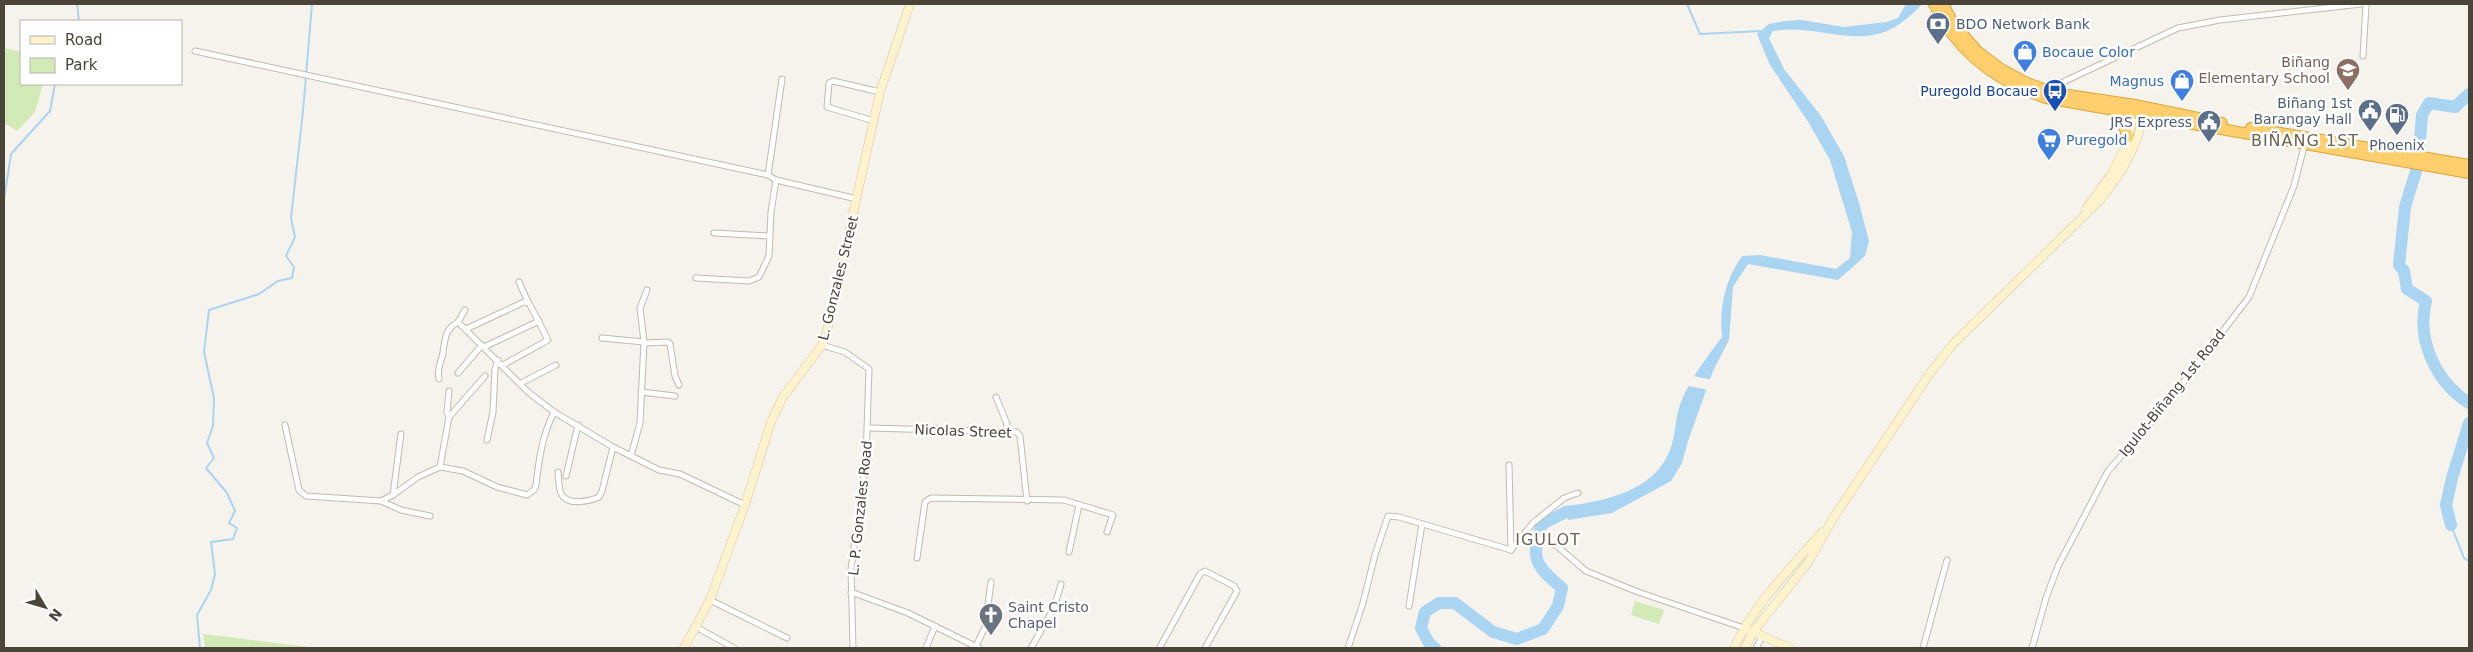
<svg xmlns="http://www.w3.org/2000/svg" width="2473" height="652" font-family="'DejaVu Sans',sans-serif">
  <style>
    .green { fill: #d2eab5 }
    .water { fill: #a9d4f2 }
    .pier { fill: #f6f3ec }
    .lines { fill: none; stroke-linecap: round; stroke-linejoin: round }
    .stream { stroke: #a9d4f2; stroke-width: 2 }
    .river { stroke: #a9d4f2; stroke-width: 12 }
    .street-casing { stroke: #c2bbae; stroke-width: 7 }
    .secondary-casing { stroke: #d6c79b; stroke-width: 9 }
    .highway-casing { stroke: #e0a43c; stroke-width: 12 }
    .street { stroke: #fff; stroke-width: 5 }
    .secondary { stroke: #fff3cd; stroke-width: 8 }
    .highway { stroke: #ffcf6e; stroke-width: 10 }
    .labels { text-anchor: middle; stroke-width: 5; stroke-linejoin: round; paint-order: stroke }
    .service-label { font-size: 14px; fill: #4e5e75; stroke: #fff; text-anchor: end }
    .shop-label { font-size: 14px; fill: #366cbe; stroke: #fff; text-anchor: start }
    .education-label { font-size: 14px; fill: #785e54; stroke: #fff; text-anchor: end }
    .transit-label { font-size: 14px; fill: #164399; stroke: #fff; text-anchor: end }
    .street-label { font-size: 14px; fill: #4b4439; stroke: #fff }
    .worship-label { font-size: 14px; fill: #5b616d; stroke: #fff; text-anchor: start }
    .quarter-label { font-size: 16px; letter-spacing: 1px; fill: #6e6250; stroke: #fff }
  </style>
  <rect width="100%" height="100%" fill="#f6f3ec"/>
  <g class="green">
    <path d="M 4,48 L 21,52 L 21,84 L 43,84 L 35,112 L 17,131 L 4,123 Z"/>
    <path d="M 1635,601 L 1664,610 L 1659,624 L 1631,615 Z"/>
    <path d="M 203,634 L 317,648 L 205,648 Z"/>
  </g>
  <path class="water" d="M 1906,4 L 1922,4 C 1917,10 1911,15 1905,20 C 1864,54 1819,23 1773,31 L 1769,38 L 1784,69 L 1821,116 L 1844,156 L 1859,203 L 1869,241 L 1865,256 L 1838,280 L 1748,264 L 1733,287 L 1729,340 L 1713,371 L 1688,441 L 1682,463 L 1671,481 L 1612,513 L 1568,520 L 1565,507 C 1605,500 1654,492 1670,450 C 1676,435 1675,417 1681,402 C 1690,379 1707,357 1722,337 C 1719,308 1725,280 1742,256 L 1760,255 L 1836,269 L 1850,258 L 1852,232 L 1830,160 L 1807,120 L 1770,65 L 1757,34 L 1769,24 L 1785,21 L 1801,20 L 1844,27 L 1886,22 L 1898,18 Z"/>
  <path class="pier" d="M 1693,376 L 1713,380 L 1709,390 L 1688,386 Z"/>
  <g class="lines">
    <g class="stream">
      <path d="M 77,4 L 79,21"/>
      <path d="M 1687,4 L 1700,34 L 1762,31"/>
      <path d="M 4,199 L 11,154 L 50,111 L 55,84"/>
      <path d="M 2451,525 L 2464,558 L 2469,561"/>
      <path d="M 200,648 L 197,615 L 211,590 L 215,574 L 211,542 L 233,539 L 237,528 L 229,523 L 235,511 L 227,493 L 206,468 L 214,458 L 207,443 L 213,426 L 214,398 L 204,352 L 209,310 L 259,294 L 278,281 L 292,278 L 294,267 L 286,256 L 295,237 L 291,218 L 303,111 L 312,4"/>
    </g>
    <g class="river">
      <path d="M 2419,152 L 2422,115 L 2429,103 L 2455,107 L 2469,94"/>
      <path d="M 2416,171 L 2405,207 L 2399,265 L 2404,271 L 2407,289 L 2426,301 C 2416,340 2436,382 2469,403"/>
      <path d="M 2451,525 L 2446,505 L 2452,478 L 2469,423"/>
      <path d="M 1435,648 L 1429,643 L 1421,628 L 1425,612 L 1439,603 L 1455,603 L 1493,632 L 1517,639 L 1543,629 L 1558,606 L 1562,588 C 1535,566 1530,558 1542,524 L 1566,512 L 1583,510"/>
    </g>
    <defs>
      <g id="street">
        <path d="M 195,51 L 768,175 L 776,180 L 857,199"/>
        <path d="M 2363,56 L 2366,4"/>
        <path d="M 2055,95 L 2063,82 L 2178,28 L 2220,20 L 2361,4"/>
        <path d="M 874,121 L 827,107 L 829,83 L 833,81 L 880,92"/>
        <path d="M 768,175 L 782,79"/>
        <path d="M 714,233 L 769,236"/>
        <path d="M 696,278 L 749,281 L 759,277 L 769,256 L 771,212 L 776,180"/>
        <path d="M 519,282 L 528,302"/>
        <path d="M 465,310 L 458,322 L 528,392 L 554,412 L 613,447 L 659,470 L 680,474 L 745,505"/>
        <path d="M 466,329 L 524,302 L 529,303 L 548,340 L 503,365"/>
        <path d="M 602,338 L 644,342 L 640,423 L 631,456"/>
        <path d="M 644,342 L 640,308 L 647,290"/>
        <path d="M 644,343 L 668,342 L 670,344 L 675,376 L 679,385"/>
        <path d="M 822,345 L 845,352 L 869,369 L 866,459 L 851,569 L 853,648"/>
        <path d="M 484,347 L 539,321"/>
        <path d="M 458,373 L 482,345"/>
        <path d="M 439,379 C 436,369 442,361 443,352 C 445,339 445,329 458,322"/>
        <path d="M 521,383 L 556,365"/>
        <path d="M 641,392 L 675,396"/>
        <path d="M 996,397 L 1007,424 L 1006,431"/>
        <path d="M 449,417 L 447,412 L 449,391"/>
        <path d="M 285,425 L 299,490 L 306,496 L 381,501 L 393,495 L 418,477 L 440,467 L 463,471 L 497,487 L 527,495 L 534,490 L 536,485 C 539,459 542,436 554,412"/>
        <path d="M 868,428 L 1017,432 L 1020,436 L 1027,501"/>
        <path d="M 487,440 L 493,412 L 495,369 L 498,360"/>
        <path d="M 1509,465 L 1511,550"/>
        <path d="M 440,467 L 449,417 L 485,376"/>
        <path d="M 558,472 C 559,478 558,490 562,495 C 568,506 590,501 599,497 L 602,491 L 613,447"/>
        <path d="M 566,476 L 578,425"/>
        <path d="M 393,495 L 401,434"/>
        <path d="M 381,501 L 401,510 L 430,516"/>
        <path d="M 1526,534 L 1557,546 L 1586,571 L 1638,592 L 1744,628"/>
        <path d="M 1511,550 L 1533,523 L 1564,498 L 1578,493"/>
        <path d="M 1069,552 L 1079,505"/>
        <path d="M 917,558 L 925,502 L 931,498 L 1064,500 L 1113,515 L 1107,532"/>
        <path d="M 851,592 L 908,613 L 979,648"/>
        <path d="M 710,600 L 787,638"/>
        <path d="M 1409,606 L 1422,524"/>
        <path d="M 696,627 L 734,648"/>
        <path d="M 976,646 L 985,627 L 991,582"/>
        <path d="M 1160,647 L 1200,574 L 1205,571 L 1234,586 L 1237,591 L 1205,648"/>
        <path d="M 926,648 L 935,626"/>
        <path d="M 1031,648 L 1054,608 L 1061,584"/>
        <path d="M 1348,648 L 1363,603 L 1375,555 L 1388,516 L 1399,517 L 1511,550"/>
        <path d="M 1756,648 L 1762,637"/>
        <path d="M 1923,648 L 1947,560"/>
        <path d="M 2032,648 L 2046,598 L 2058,566 L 2108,471 L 2162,410 L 2249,297 L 2294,186 L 2305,143"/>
      </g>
      <g id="secondary">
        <path d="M 2086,209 L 2110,176 L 2126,146 L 2135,109"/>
        <path d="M 1749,630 L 1790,648"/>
        <path d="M 684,648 L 710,600 L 745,505 L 771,422 L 783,397 L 822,345 L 827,331 L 880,92 L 910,4"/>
        <path d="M 1734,648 C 1755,603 1790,569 1822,532"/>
        <path d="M 1745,648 L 1753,632 L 1807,564 L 1834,517 L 1930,373 L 1953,344 L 2101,199 C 2122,173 2139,145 2144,111"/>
      </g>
      <g id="highway">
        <path d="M 1934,4 C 1957,52 1995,81 2046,98 L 2469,173"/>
        <path d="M 1943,4 L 1953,23 L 1977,51 L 2001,69 L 2027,83 L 2055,93 L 2135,105 L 2222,123"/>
        <path d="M 2115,111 L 2121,119 L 2128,137"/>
        <path d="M 2251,128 L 2469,165"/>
      </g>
    </defs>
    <use href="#street" class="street-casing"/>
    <use href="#secondary" class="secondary-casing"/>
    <use href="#highway" class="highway-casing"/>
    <use href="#street" class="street"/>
    <use href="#secondary" class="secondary"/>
    <use href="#highway" class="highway"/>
  </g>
  <defs>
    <symbol id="bank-pin" viewBox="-11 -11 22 30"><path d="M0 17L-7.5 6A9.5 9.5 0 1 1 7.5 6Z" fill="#5c6f8a" stroke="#fff"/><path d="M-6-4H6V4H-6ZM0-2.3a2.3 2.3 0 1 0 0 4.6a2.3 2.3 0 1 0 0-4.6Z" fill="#fff"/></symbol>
    <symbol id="shop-pin" viewBox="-11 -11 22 30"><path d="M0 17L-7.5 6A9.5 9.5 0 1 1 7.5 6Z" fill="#3f7fe0" stroke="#fff"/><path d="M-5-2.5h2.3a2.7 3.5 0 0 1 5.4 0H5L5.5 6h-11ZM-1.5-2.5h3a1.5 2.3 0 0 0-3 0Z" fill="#fff"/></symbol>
    <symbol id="school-pin" viewBox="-11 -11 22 30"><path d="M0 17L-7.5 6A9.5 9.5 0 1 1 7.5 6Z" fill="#8d6e63" stroke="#fff"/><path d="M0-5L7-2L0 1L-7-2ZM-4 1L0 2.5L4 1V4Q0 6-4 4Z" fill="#fff"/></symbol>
    <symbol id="bus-pin" viewBox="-11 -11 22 30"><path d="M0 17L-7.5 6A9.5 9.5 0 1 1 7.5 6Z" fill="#1a4fb4" stroke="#fff"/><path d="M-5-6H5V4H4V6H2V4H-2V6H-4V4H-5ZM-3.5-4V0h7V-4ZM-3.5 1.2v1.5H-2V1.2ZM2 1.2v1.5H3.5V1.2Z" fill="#fff"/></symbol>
    <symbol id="civic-pin" viewBox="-11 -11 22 30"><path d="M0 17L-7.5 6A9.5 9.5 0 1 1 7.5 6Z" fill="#5c6f8a" stroke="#fff"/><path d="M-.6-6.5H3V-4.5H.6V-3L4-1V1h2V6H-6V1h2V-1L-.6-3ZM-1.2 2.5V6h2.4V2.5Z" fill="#fff"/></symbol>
    <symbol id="fuel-pin" viewBox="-11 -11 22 30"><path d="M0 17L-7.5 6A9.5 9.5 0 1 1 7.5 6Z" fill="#5c6f8a" stroke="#fff"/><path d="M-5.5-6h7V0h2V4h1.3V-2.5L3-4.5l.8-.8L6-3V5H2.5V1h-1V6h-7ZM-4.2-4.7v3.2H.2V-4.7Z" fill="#fff"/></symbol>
    <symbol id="supermarket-pin" viewBox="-11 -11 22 30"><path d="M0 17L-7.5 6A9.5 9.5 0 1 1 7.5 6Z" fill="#3f7fe0" stroke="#fff"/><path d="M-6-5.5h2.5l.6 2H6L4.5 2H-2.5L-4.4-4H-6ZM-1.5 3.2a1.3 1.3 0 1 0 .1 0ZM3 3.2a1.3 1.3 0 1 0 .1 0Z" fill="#fff"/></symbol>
    <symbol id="church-pin" viewBox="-11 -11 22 30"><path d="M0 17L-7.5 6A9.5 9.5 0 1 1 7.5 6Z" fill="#6b7280" stroke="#fff"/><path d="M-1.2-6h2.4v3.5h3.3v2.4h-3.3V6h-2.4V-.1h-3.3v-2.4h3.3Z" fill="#fff"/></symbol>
  </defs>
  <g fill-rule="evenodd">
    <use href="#bank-pin" x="1924" y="10" width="28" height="38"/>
    <use href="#shop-pin" x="2011" y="38" width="28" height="38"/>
    <use href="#school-pin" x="2334" y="56" width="28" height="38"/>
    <use href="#shop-pin" x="2168" y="67" width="28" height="38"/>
    <use href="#bus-pin" x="2041" y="77" width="28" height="38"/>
    <use href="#civic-pin" x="2356" y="97" width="28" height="38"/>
    <use href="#fuel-pin" x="2383" y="101" width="28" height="38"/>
    <use href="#civic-pin" x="2195" y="108" width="28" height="38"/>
    <use href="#supermarket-pin" x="2035" y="126" width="28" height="38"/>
    <use href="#church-pin" x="977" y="601" width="28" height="38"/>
  </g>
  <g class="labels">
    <g class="service-label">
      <text x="1956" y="29" text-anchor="start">BDO Network Bank</text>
      <text x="2352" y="108">Biñang 1st<tspan x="2352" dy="16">Barangay Hall</tspan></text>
      <text x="2192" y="127">JRS Express</text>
      <text x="2397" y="150" text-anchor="middle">Phoenix</text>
    </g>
    <g class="shop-label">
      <text x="2042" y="57">Bocaue Color</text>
      <text x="2164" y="86" text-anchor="end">Magnus</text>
      <text x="2066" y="145">Puregold</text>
    </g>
    <g class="education-label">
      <text x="2330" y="67">Biñang<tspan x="2330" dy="16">Elementary School</tspan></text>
    </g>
    <g class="transit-label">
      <text x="2038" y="96">Puregold Bocaue</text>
    </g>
    <g class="street-label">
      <text transform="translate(838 278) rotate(-76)" y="5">L. Gonzales Street</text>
      <text transform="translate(2172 393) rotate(-51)" y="5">Igulot-Biñang 1st Road</text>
      <text transform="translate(963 431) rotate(2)" y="5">Nicolas Street</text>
      <text transform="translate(860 508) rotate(-84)" y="5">L. P. Gonzales Road</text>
    </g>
    <g class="worship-label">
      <text x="1008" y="612">Saint Cristo<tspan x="1008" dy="16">Chapel</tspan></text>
    </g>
    <g class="quarter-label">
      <text x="2305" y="146">BIÑANG 1ST</text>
      <text x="1548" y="545">IGULOT</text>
    </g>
  </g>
  <rect width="2473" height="652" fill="none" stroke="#4b4439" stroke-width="10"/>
  <rect x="20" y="20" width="162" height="65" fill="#ffffff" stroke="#b7b4b0"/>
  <rect x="30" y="36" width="25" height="8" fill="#fff3cd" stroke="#b7b4b0"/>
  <text x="65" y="45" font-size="15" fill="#4b4439">Road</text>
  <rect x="30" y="58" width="25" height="15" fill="#d2eab5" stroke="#b7b4b0"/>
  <text x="65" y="70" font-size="15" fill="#4b4439">Park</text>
  <g transform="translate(45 607) rotate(128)" stroke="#ffffff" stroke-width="4" paint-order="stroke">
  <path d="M0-4L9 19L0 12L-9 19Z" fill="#4b4439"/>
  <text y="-8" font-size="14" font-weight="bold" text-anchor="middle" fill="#4b4439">N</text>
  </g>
</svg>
